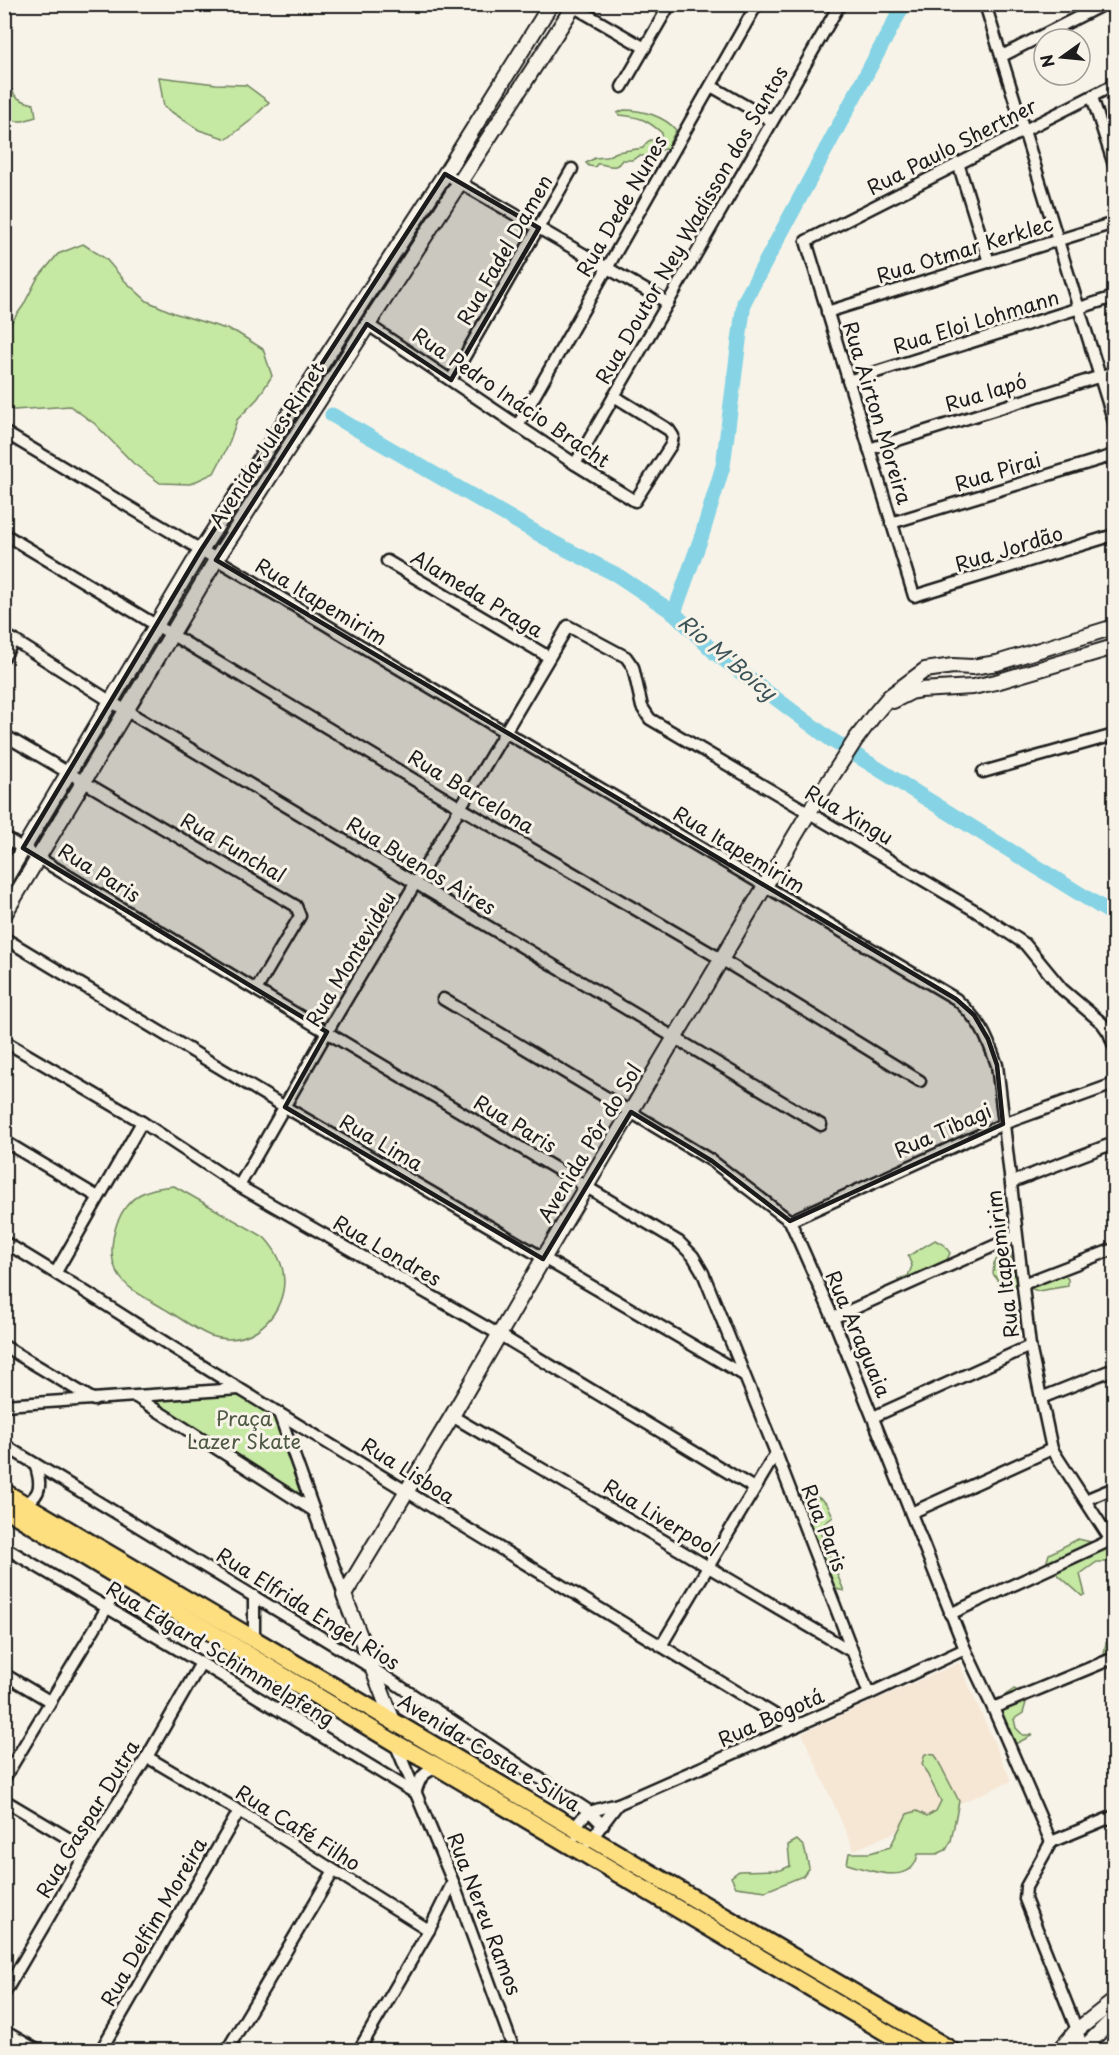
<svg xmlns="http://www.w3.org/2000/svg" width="1119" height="2055" font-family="'Playpen Sans',sans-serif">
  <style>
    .built { fill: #f6e6d4 }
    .green { fill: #c5e8a2; stroke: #70825f; stroke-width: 1.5 }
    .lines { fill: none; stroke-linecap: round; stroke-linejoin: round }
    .river { stroke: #85d3e4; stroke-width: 15 }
    .street-casing { stroke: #1c1c1c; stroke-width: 15 }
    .secondary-casing { stroke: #1c1c1c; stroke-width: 18 }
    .primary-casing { stroke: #1c1c1c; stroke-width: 21 }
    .street { stroke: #f7f3e8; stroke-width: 10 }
    .secondary { stroke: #f7f3e8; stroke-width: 14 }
    .primary { stroke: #fddf80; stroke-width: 16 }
    .marked { fill: #1c1c1c; fill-opacity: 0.2; stroke: #1c1c1c; stroke-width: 4.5; stroke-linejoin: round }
    .labels { text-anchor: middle; stroke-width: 6; stroke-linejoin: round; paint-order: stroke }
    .street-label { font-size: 20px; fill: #1c1c1c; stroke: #f7f3e8 }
    .park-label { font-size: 20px; fill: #4f5944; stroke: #f7f3e8 }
    .water-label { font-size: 21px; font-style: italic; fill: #3c5358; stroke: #f7f3e8 }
  </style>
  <rect width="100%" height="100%" fill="#f7f3e8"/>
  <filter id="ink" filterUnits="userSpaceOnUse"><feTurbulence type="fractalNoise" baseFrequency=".0167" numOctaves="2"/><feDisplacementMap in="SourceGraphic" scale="12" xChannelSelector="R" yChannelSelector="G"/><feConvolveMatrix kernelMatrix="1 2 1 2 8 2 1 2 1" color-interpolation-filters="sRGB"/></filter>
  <g filter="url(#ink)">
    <path class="built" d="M 959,1663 L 1011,1781 L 854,1850 L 802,1733 Z"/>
    <g class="green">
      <path d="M 5,75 C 15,94 10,98 34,104 L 36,117 L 23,121 L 5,121 Z"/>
      <path d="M 159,77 L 216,84 L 246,85 L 269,102 L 250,121 L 227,139 L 199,130 L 164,107 Z"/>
      <path d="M 624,110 C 643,110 664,116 676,130 L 670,142 L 670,148 L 652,152 L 646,156 L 639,156 L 632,160 L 622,160 C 615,172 606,163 597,164 L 595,167 L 589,166 L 586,163 L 595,158 L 606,157 L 617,152 L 643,148 C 648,138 651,141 661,138 L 662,133 C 646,119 640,117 619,115 L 617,113 Z"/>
      <path d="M 83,244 L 106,259 L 124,280 L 147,301 L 174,313 L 236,332 L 263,349 L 272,376 L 258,398 L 237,420 L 228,446 L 214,473 L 190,484 L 160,483 L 133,463 L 95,424 L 70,406 L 14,410 L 5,408 L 5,331 L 23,306 L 37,279 L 58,254 Z"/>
      <path d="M 174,1186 L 264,1237 C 278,1252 287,1270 283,1291 C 276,1324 245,1347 211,1336 C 197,1331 176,1315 163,1308 C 147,1298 126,1290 117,1272 C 109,1257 112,1238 117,1223 C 128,1195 146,1188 174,1186 Z"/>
      <path d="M 935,1240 L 944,1245 L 950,1253 L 946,1262 L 901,1289 L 898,1279 L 908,1276 L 912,1266 L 908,1256 Z"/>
      <path d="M 1010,1254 L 1017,1287 L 1005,1289 L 993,1274 L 994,1263 L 1000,1255 Z"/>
      <path d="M 1056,1275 L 1064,1275 L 1068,1279 L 1068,1286 L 1038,1291 L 1029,1288 L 1035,1282 Z"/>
      <path d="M 240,1395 L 273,1416 L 303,1500 L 148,1400 Z"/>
      <path d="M 814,1496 C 826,1500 829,1506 833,1517 L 825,1523 L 820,1532 L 844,1591 L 832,1588 L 799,1510 L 804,1500 Z"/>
      <path d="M 1078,1539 L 1108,1546 L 1114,1554 L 1108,1562 L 1097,1562 L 1080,1574 L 1085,1594 L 1082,1596 L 1046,1564 L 1049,1554 Z"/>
      <path d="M 1114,1636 L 1114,1663 L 1109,1662 L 1104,1653 L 1106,1643 Z"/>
      <path d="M 1014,1689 L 1024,1694 L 1026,1703 L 1023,1713 L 1014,1719 L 1016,1728 L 1023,1735 L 1033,1735 L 1015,1744 L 1002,1721 L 997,1701 Z"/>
      <path d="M 925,1754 L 935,1755 L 959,1801 L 951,1841 L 946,1850 L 937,1854 L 918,1854 C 917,1857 917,1860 915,1863 C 905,1884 864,1869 847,1864 L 849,1853 L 870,1853 L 890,1847 L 907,1814 L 917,1811 L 927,1816 L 936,1811 L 941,1801 L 922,1764 Z"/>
      <path d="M 797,1840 L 804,1847 L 809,1867 L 803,1876 L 766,1891 L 736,1887 L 731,1877 L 739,1871 L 781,1870 L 790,1866 L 788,1845 Z"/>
    </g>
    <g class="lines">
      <g class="river">
        <path d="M 332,415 L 556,544 L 617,575 L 674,613 L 715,653 L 830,739 L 1114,915"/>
        <path d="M 674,613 L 702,535 L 723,466 L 744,302 L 904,4"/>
      </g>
      <defs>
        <g id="street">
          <path d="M 569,4 L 645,48"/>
          <path d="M 985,4 L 1114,422"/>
          <path d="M 1002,56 L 1104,4"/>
          <path d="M 1114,85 L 806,241 L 914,596 L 1114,535"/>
          <path d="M 711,86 L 772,121"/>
          <path d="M 622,87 L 670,4"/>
          <path d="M 1092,97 L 1114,165"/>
          <path d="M 958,163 L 989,262"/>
          <path d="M 445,174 L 668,303"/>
          <path d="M 827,312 L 1114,223"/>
          <path d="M 367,324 L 575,464 L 635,501 L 671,445 L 673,436 L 669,430 L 614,396"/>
          <path d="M 451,380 L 572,169"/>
          <path d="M 848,381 L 1114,297"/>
          <path d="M 518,425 L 757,4"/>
          <path d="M 4,432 L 505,732 L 956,999 C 980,1021 986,1034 997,1065 L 1030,1346 L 1052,1449 L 1114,1545"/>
          <path d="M 869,449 L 1114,372"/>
          <path d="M 575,464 L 840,4"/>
          <path d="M 891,523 L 1114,455"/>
          <path d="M 4,534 L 461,808 L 721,959 L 920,1081"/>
          <path d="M 387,561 L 549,657"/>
          <path d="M 4,634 L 110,701 L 821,1125"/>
          <path d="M 4,657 L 14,640"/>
          <path d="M 4,735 L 296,906 L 300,916 L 256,990"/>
          <path d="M 983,772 L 1114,735"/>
          <path d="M 4,837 L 256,990 L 679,1242 L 693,1256 L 703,1273 L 776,1453 L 869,1694"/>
          <path d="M 4,938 L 285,1107 L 742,1374"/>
          <path d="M 443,999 L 712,1161 L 790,1221 L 833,1318 L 965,1649 L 993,1708 L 1051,1842"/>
          <path d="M 4,1041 L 142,1122 L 239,1186 L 500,1335 L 754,1488"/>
          <path d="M 4,1141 L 98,1197"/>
          <path d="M 1012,1182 L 1114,1143"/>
          <path d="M 239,1186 L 327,1032 L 568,626 L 626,657 L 633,667 L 642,707 L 650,719 L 974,910 L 1025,944 L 1062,989 L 1102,1023 L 1109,1033 L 1114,1046"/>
          <path d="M 790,1221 L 1003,1124 L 1114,1084"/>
          <path d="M 4,1242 C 84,1289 159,1340 238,1388 C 423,1502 609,1615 795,1727"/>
          <path d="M 56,1272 L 142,1122"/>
          <path d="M 1023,1284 L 1114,1249"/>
          <path d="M 833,1318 L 1016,1236"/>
          <path d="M 4,1346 L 94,1400"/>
          <path d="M 136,1397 L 314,1511"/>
          <path d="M 1041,1398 L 1114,1369"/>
          <path d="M 4,1405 L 239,1389"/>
          <path d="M 279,1413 L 344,1595"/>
          <path d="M 452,1416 L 851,1651"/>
          <path d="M 873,1417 L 1030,1346"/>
          <path d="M 4,1445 L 372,1668 L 589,1811 L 603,1825"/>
          <path d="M 1085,1500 L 1114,1488"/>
          <path d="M 25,1504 C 43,1494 41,1482 35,1464"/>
          <path d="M 911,1513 L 1052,1449"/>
          <path d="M 4,1547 L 201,1663 L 415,1793"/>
          <path d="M 254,1596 L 254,1640"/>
          <path d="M 950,1614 L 1111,1540"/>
          <path d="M 661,1646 L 776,1453"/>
          <path d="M 4,1674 L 51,1702"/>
          <path d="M 993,1708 L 1114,1658"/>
          <path d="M 395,1743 L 453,1882 L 514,2050"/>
          <path d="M 147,1757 L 239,1811 L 429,1930"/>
          <path d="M 4,1779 L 108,1606 L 120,1577"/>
          <path d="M 415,1793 C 421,1776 421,1774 438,1767"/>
          <path d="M 4,1800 L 88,1850"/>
          <path d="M 577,1835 C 574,1811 601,1809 618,1804 L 869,1694 L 965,1649"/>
          <path d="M 589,1842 L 618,1804"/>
          <path d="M 4,1994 L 88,1850 L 147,1757 L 201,1663"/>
          <path d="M 4,2031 L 37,2050"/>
          <path d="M 101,2050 L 239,1811"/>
          <path d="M 227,2050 L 333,1872"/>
          <path d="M 359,2050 L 429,1930 L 453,1882"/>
          <path d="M 1083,2050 L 1077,2030 L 1025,1899 L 1026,1887 L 1051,1842 L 1114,1816"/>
        </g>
        <g id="secondary">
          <path d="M 893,701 L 911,692 L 920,690 L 973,687 L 996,682 L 1114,647"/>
          <path d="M 4,881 L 201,550 L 445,174 L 551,4"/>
          <path d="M 4,915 L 216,560 L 575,4"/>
          <path d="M 393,1721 L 344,1595 L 452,1416 L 543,1259 L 809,812 L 856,739 L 874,715 L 890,696 L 925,670 L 953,666 L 972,667 L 997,663 L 1114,627"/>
          <path d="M 1060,2050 L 1077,2030 L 1114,2001"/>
          <path d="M 1082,2050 L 1114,2018"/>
        </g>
        <g id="primary">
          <path d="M 4,1492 L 951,2050"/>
          <path d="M 4,1508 L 395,1743 L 438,1767 L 916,2050"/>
        </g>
      </defs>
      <use href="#street" class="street-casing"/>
      <use href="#secondary" class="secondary-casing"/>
      <use href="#primary" class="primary-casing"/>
      <use href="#street" class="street"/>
      <use href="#secondary" class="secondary"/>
      <use href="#primary" class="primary"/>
    </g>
  </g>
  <path class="marked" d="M 445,174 L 539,228 L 451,380 L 367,324 L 216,560 L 956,999 L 974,1015 L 988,1039 L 997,1065 L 1003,1124 L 790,1221 L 712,1161 L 631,1112 L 543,1259 L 285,1107 L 327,1032 L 23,848 L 201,550 Z"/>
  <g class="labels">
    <g class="street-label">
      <text transform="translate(952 147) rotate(-27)" y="7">Rua Paulo Shertner</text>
      <text transform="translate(622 206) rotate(-60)" y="7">Rua Dede Nunes</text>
      <text transform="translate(692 225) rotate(-60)" y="7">Rua Doutor Ney Wadisson dos Santos</text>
      <text transform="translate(505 250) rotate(-60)" y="7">Rua Fadel Damen</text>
      <text transform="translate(965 250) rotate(-17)" y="7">Rua Otmar Kerklec</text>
      <text transform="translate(976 322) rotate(-17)" y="7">Rua Eloi Lohmann</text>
      <text transform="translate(986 393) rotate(-17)" y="7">Rua Iapó</text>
      <text transform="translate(511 398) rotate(34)" y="7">Rua Pedro Inácio Bracht</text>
      <text transform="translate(877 413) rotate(73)" y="7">Rua Airton Moreira</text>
      <text transform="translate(267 445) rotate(-57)" y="7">Avenida Jules Rimet</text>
      <text transform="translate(998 472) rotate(-17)" y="7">Rua Pirai</text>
      <text transform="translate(1009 549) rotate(-17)" y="7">Rua Jordão</text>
      <text transform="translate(477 594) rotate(31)" y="7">Alameda Praga</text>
      <text transform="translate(321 602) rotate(31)" y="7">Rua Itapemirim</text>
      <text transform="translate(471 792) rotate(31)" y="7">Rua Barcelona</text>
      <text transform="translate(849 815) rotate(30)" y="7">Rua Xingu</text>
      <text transform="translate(233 848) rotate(30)" y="7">Rua Funchal</text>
      <text transform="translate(739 850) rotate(31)" y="7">Rua Itapemirim</text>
      <text transform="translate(421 866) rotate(31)" y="7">Rua Buenos Aires</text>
      <text transform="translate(99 873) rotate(32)" y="7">Rua Paris</text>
      <text transform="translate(351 959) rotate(-59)" y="7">Rua Montevideu</text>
      <text transform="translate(515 1124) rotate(31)" y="7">Rua Paris</text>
      <text transform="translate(943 1131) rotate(-24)" y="7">Rua Tibagi</text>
      <text transform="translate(381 1143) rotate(30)" y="7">Rua Lima</text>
      <text transform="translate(590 1143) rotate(-59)" y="7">Avenida Pôr do Sol</text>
      <text transform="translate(387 1251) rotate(30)" y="7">Rua Londres</text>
      <text transform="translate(1003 1264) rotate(-97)" y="7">Rua Itapemirim</text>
      <text transform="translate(858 1334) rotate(67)" y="7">Rua Araguaia</text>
      <text transform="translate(408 1471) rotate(32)" y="7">Rua Lisboa</text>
      <text transform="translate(661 1518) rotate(31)" y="7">Rua Liverpool</text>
      <text transform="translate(824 1528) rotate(69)" y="7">Rua Paris</text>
      <text transform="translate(308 1609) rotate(32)" y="7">Rua Elfrida Engel Rios</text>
      <text transform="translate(220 1654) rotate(31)" y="7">Rua Edgard Schimmelpfeng</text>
      <text transform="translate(771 1718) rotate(-24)" y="7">Rua Bogotá</text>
      <text transform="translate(489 1753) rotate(31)" y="7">Avenida Costa e Silva</text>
      <text transform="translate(88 1819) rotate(-59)" y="7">Rua Gaspar Dutra</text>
      <text transform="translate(298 1828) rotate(32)" y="7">Rua Café Filho</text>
      <text transform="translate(484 1914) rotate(69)" y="7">Rua Nereu Ramos</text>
      <text transform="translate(154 1922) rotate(-60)" y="7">Rua Delfim Moreira</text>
    </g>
    <g class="park-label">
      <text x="244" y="1426">Praça<tspan x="244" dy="23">Lazer Skate</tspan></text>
    </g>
    <g class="water-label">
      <text transform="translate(727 658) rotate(40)" y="7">Rio M'Boicy</text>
    </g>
  </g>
  <rect width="1119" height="2055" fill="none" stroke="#f7f3e8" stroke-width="24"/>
  <rect x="12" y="12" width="1095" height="2031" fill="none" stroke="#1c1c1c" stroke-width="2" filter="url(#ink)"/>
  <g transform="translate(1062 57) rotate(255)"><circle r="28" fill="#f7f3e8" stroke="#9f9d96" stroke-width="1.5"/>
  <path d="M0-4.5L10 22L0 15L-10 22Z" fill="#1c1c1c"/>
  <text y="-9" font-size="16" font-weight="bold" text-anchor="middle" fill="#1c1c1c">N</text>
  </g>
</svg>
